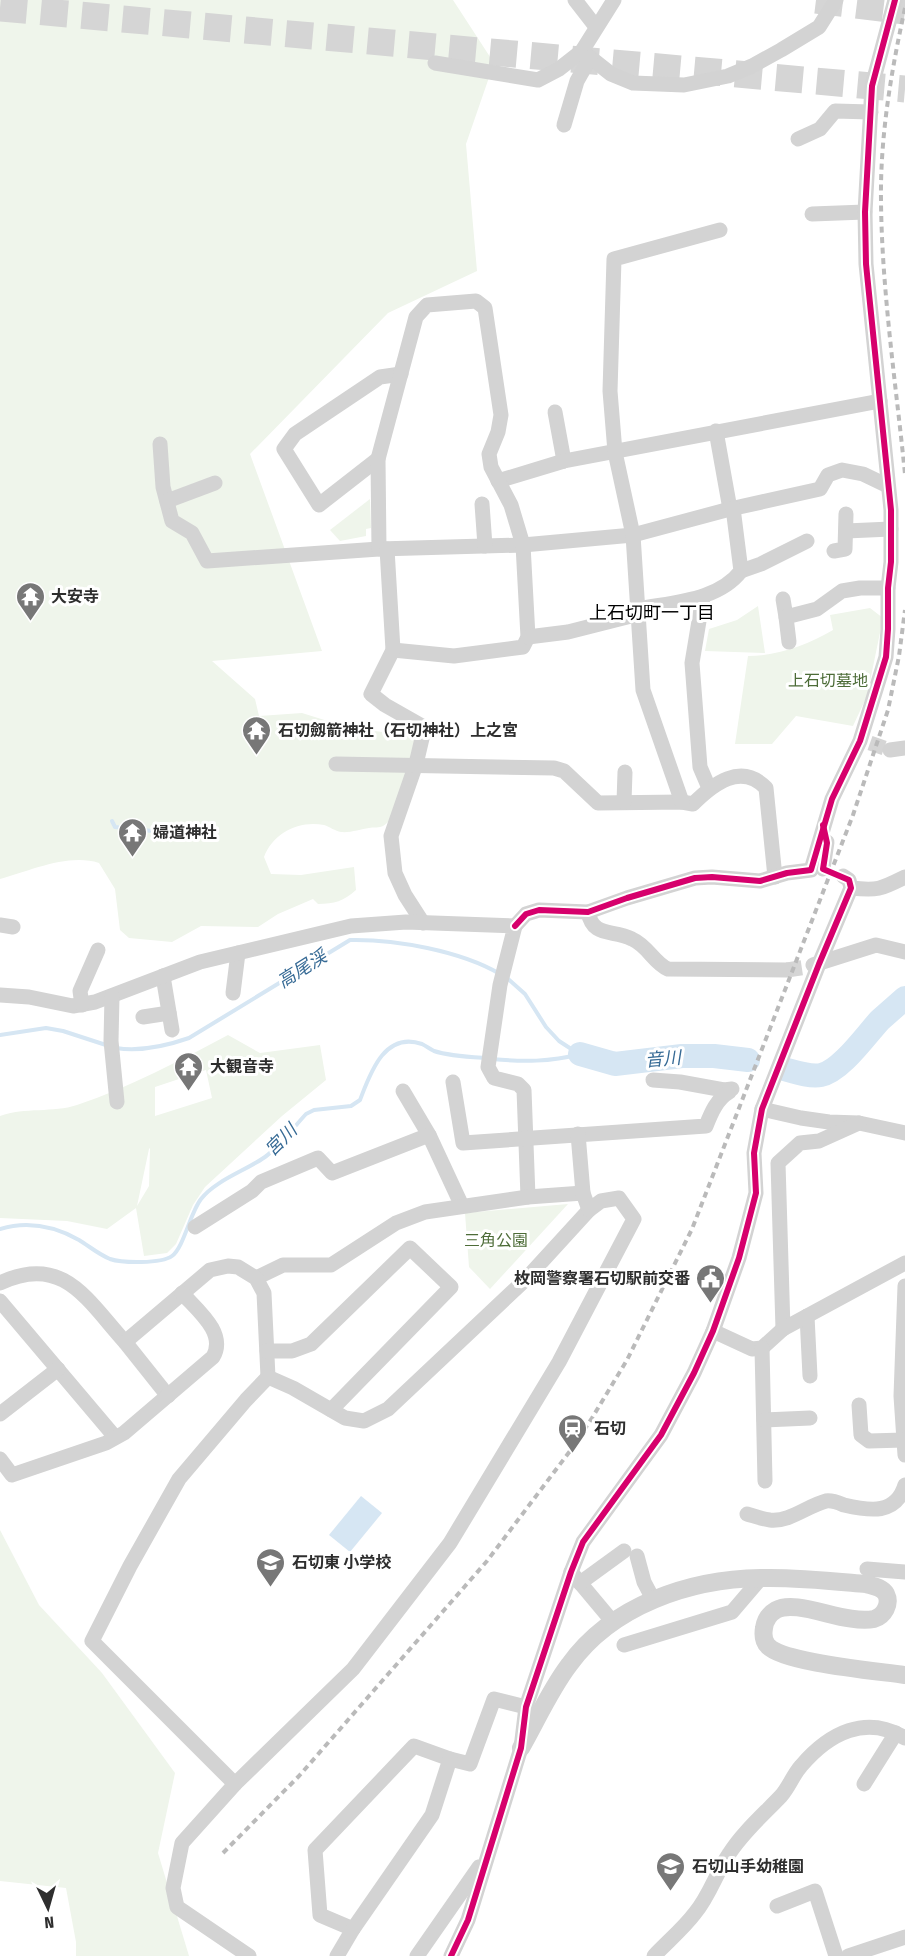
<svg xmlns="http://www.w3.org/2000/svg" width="905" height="1956" font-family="'Fira Sans Condensed','Noto Sans JP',sans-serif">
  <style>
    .green { fill: #eff5eb; fill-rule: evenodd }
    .water { fill: #d6e6f3 }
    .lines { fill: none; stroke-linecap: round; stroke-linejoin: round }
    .stream { stroke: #d6e6f3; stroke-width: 4 }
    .river { stroke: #d6e6f3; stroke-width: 24 }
    .minor-tunnel { stroke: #d5d5d5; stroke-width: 15; stroke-dasharray: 15 8; stroke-linecap: butt }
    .motorway-tunnel { stroke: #d5d5d5; stroke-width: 27; stroke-dasharray: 27 14; stroke-linecap: butt }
    .minor { stroke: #d3d3d3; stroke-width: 15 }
    .tertiary { stroke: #d3d3d3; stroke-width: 18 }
    .rail { stroke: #bababa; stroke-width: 4; stroke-dasharray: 6 4.5; stroke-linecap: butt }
    .cycleway-casing { stroke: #fff; stroke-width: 10 }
    .cycleway { stroke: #d6006c; stroke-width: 6 }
    .labels { text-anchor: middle; stroke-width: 6; stroke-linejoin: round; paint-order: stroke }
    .poi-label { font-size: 16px; font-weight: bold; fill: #2e2e2e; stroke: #fff; text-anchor: start }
    .park-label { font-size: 16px; fill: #4d6c38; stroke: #fff }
    .neighbourhood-label { font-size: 18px; fill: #000; stroke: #fff }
    .water-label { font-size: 18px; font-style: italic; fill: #366a95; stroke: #fff }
  </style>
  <rect width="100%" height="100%" fill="#fff"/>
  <g class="green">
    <path d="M 0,0 L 453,0 L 494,63 L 466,144 L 477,271 L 388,313 L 250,454 L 322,651 L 212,661 L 255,699 L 259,716 L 302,713 L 350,728 L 415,736 C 412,756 401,817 383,826 C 380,828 373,827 369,828 C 361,829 350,833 341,832 C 335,831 330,827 324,825 C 299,820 273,833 264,857 L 271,874 L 301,875 L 354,867 L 356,890 C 344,901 334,904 318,904 L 313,899 L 278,914 L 258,927 L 201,926 L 172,942 L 129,938 L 120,930 L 115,889 L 99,863 C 68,853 30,871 0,879 Z"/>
    <path d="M 370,499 L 371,528 L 366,529 L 366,536 L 340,541 L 330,530 Z"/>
    <path d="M 758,606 L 765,653 L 705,651 L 709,629 L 737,620 Z"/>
    <path d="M 870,608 L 883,618 L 867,696 L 853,726 L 796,716 L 772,744 L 735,744 L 748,656 C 777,656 808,645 833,630 L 830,615 Z"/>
    <path d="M 228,1035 L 260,1053 L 320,1045 L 326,1080 L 282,1116 L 205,1187 L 193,1205 L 176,1244 L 167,1253 L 144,1256 L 136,1208 L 107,1229 L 67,1221 L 0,1218 L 0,1116 C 25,1107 53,1113 77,1105 C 130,1087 179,1061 228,1035 ZM 206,1070 L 212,1098 L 155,1116 L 155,1087 ZM 150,1148 L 149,1186 L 137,1206 L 149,1149 Z"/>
    <path d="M 568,1204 L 490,1289 L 469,1267 L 465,1213 Z"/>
    <path d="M 0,1530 L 39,1605 L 102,1673 L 175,1773 L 158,1853 L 189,1956 L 76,1956 L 76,1942 L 66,1888 L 0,1881 Z"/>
  </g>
  <path class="water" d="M 361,1496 L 382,1513 L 350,1552 L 329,1535 Z"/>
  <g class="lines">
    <g class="stream">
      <path d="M 112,821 L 115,827 L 152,831"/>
      <path d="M 507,978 L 525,994 L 546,1027 L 559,1041 L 579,1054"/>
      <path d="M 0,1035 L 46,1028 L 63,1031 L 109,1046"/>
      <path d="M 116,1048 C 141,1052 166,1046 189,1038 L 350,940 C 395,939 461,951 500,974"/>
      <path d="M 492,1059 C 523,1062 550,1062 580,1054"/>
      <path d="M 0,1229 C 27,1221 54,1226 79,1240 C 89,1246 98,1254 110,1259 C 122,1263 161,1264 172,1256 C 184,1247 190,1213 201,1199 C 216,1180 245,1171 265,1157 C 280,1146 293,1128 306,1114 L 314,1110 L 351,1106 L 360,1100 C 370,1074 384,1031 422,1044 C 426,1046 430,1049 434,1051 C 449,1056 469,1057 485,1058"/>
    </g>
    <g class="river">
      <path d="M 580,1054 L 615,1064 L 682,1056 L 714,1056 L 748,1060"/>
      <path d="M 784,1069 C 795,1072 810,1077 821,1075 C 841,1071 866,1035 880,1020 C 888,1013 897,1005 905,998"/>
    </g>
    <g class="minor-tunnel">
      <path d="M 870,743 L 890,750"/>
      <path d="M 787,970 L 807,967"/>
    </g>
    <g class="motorway-tunnel">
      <path d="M 816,0 L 905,11"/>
      <path d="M 0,8 L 905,89"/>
    </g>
    <g class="minor">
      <path d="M 575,0 L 596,27"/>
      <path d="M 582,51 L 611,74 L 633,83 L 684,85 L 728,76 L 752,66 L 781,50 L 819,27 L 836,0"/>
      <path d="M 435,63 L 538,80 L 559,69 L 582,51 L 614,0"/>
      <path d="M 564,125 L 577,81 L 590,58"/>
      <path d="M 798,139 L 820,129 L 835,111 L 871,112"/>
      <path d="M 812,214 L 865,212"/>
      <path d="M 555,412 L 564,461"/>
      <path d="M 716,431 L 730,509"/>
      <path d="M 160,444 L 163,487 L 172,521 L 192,533 L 207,561 L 379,549 L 523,545 L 633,535 L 730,509 L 820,489 L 828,475 L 842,470 L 863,474 L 888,486"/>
      <path d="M 378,459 L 319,505 L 284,449 L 295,434 L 380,377 L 401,374"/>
      <path d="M 498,481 L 564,461 L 880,401"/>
      <path d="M 167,501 L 215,483"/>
      <path d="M 482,504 L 485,546"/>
      <path d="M 846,531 L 891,529"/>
      <path d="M 379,549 L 378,459 L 416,317 L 427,305 L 476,301 L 485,308 L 501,415 L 498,432 L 489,454 L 491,467 L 511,505 L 523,545 L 528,637 L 523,647 L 454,656 L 393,650"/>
      <path d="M 387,549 L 393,650 L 371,694 L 385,705 L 422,726 L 424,730 L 416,764 L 391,836 L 395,873 L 405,895 L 423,923"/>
      <path d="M 834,551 L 845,549 L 846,514"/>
      <path d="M 741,571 L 761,564 L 807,541"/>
      <path d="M 703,597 L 692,663 L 700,767 L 709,788"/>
      <path d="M 783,599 L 786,617"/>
      <path d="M 638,609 C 673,602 718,601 741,571 L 733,508"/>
      <path d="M 528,637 L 568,632 L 639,614"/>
      <path d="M 789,642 L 786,617 L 817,609 L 842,591 L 860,588 L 888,588"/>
      <path d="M 890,750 L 905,748"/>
      <path d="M 336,764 L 554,768 L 564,771 L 598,803 L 682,802 L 693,804 C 713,784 741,762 766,788 L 775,877"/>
      <path d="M 624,802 L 625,772"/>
      <path d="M 682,802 L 643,690 L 633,535 L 615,452 L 610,391 L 614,259 L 720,230"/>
      <path d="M 823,869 L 827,842"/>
      <path d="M 851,888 C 878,891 881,889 905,877"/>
      <path d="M 588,912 C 593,938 612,929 632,939 C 648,946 654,963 668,969 L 787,970"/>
      <path d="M 0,925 L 13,927"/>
      <path d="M 515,926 L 526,914 L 539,910 L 588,912 L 627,898 L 695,878 L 712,877 L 760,881 L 787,873 L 811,870 L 832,799 L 860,741 L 886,657 L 888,629 L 888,588 L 891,562 L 891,510 L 866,264 L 865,212 L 872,86 L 895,0"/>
      <path d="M 813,965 L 876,945 L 905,952"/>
      <path d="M 163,976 L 172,1030"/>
      <path d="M 233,993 L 238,953"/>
      <path d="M 0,995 L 29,997 L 73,1006 L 95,1002 L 200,962 L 351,926 L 406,922 L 515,926 L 500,985 L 488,1067 L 494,1078 L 518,1084 L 524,1090 L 528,1197"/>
      <path d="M 112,996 L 111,1041 L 117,1102"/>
      <path d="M 82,1005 L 80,991 L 98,950"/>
      <path d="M 143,1017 L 169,1013"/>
      <path d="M 653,1080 L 680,1082 L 724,1090 L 732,1089"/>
      <path d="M 453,1082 L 463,1143 L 706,1126 C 711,1113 717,1099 729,1092"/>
      <path d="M 403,1091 L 429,1135 L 462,1206"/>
      <path d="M 762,1109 L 801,1118 L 829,1122 L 859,1123 L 905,1133"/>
      <path d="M 195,1227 L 252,1191 L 261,1182 L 318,1158 L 332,1173 L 429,1135"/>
      <path d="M 256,1278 L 283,1265 L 331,1265 L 396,1223 L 425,1212 L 528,1197 L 583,1193"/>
      <path d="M 0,1283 C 63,1253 87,1300 125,1342 L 210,1270 L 228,1266 L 238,1267 L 256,1278 L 264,1293 L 268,1377"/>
      <path d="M 905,1286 L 901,1396 L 905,1455"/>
      <path d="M 0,1301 L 115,1437"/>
      <path d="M 807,1316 L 810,1376"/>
      <path d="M 783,1329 L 778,1163 L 800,1143 L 819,1141 L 859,1123"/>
      <path d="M 713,1331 L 752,1349 L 762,1348 L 783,1329 L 905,1263"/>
      <path d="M 125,1342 L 168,1396"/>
      <path d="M 762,1348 L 765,1481"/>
      <path d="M 267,1351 L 292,1351 L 311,1344 L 410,1248 L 451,1287 L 331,1410"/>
      <path d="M 859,1405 L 861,1435 L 869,1441 L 904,1440"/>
      <path d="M 0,1414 L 58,1369"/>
      <path d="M 764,1420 L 810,1418"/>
      <path d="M 0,1459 L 12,1475 L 106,1443 L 124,1433 L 213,1357 C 227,1333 197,1310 182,1293"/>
      <path d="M 747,1514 C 754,1516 762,1519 770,1520 C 790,1522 807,1506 826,1501 C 832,1500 839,1503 844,1505 C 870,1511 896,1515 905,1485"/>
      <path d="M 637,1556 L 644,1582 L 653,1599"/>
      <path d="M 867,1569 L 905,1572"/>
      <path d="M 571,1572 L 612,1621"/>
      <path d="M 580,1583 L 624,1551"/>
      <path d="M 624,1645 L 732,1612 L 761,1578"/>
      <path d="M 235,1784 L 92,1641 L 130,1566 L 179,1479 L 246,1400 L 268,1377 L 293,1388 L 345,1418 L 364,1421 L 388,1409 L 525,1280 L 589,1210"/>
      <path d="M 864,1784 L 896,1733"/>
      <path d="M 777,1906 L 815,1891 L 836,1956"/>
      <path d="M 353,1929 L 320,1915 L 315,1850 L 414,1746 L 450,1759 L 470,1764 L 494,1699 L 526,1707"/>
      <path d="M 249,1956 L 177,1907 L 173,1888 L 182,1843 L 235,1784 L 353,1669 L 450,1543 L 559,1362 L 634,1219 L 619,1198 L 601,1201 L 589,1210 L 583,1193 L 578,1134"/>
      <path d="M 337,1956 L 353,1929 L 432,1815 L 450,1759"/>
      <path d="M 417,1956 L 479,1867"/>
      <path d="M 451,1956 L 468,1920 L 521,1748 L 526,1707 L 571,1572 L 583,1542 L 661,1435 L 694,1373 L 713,1331 L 739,1258 L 756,1193 L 754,1153 L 762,1109 L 819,964 L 851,888 L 849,880 L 843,876"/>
      <path d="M 654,1956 C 667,1942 683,1929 695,1913 C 710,1895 716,1873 729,1854 C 743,1832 763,1815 781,1796 C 789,1787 793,1775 801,1766 C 829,1733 866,1714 905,1738"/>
      <path d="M 848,1956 L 905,1937"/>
    </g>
    <path class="tertiary" d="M 521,1748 C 537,1720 550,1690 569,1665 C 612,1605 690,1579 761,1578 C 796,1577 832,1581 866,1584 C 873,1586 882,1587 886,1594 C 891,1604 884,1616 874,1619 C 845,1625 797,1598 776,1610 C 769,1614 765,1621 764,1628 C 763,1634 763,1641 768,1646 C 783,1663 878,1671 905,1675"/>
    <g class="rail">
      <path d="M 905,8 C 891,72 880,137 881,202 C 882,292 896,385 905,474"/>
      <path d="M 223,1853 L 299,1776 L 487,1561 L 570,1451 L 592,1418 L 627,1360 L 692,1229 L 853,815 L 888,710 L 899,656 L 905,610"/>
    </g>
    <defs>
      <g id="cycleway">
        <path d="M 515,926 L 526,914 L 539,910 L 588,912 L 627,898 L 695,878 L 712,877 L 760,881 L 787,873 L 811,870 L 832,799 L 860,741 L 886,657 L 888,629 L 888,588 L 891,562 L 891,510 L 866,264 L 865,212 L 872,86 L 895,0"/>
        <path d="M 451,1956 L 468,1920 L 521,1748 L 526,1707 L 571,1572 L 583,1542 L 661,1435 L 694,1373 L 713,1331 L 739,1258 L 756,1193 L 754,1153 L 762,1109 L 819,964 L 851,888 L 849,880 L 823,869 L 827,843 L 823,825"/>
      </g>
    </defs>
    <use href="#cycleway" class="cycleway-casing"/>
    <use href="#cycleway" class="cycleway"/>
  </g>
  <defs>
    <symbol id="temple-pin" viewBox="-11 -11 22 30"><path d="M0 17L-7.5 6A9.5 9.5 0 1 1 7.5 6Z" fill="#777" stroke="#fff"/><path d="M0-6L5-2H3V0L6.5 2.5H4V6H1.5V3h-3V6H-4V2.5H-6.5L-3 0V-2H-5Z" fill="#fff"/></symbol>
    <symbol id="civic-pin" viewBox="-11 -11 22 30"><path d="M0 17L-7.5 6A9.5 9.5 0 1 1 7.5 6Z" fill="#777" stroke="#fff"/><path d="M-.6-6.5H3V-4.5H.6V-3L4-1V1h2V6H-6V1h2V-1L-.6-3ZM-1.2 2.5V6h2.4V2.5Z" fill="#fff"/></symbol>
    <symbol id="station-pin" viewBox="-11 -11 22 30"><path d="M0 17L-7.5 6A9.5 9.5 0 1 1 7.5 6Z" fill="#777" stroke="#fff"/><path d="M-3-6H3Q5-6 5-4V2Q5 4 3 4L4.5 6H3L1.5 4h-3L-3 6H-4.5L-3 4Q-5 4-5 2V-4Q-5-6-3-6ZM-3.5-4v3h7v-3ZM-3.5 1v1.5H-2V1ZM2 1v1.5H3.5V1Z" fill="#fff"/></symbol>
    <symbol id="school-pin" viewBox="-11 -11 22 30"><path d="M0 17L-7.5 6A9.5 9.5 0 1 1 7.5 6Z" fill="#777" stroke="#fff"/><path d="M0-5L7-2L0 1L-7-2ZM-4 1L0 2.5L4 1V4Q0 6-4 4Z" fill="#fff"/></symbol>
  </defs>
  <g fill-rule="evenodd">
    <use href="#temple-pin" x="14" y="580" width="33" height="45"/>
    <use href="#temple-pin" x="240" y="714" width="33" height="45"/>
    <use href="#temple-pin" x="116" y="816" width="33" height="45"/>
    <use href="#temple-pin" x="172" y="1050" width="33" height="45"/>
    <use href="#civic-pin" x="694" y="1262" width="33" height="45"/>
    <use href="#station-pin" x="556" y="1412" width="33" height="45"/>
    <use href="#school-pin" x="254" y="1546" width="33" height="45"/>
    <use href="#school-pin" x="654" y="1850" width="33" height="45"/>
  </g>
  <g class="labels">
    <g class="poi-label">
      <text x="51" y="602">大安寺</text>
      <text x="278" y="736">石切劔箭神社（石切神社）上之宮</text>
      <text x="153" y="838">婦道神社</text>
      <text x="210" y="1072">大観音寺</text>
      <text x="690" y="1284" text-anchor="end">枚岡警察署石切駅前交番</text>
      <text x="594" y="1434">石切</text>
      <text x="292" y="1568">石切東 小学校</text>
      <text x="692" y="1872">石切山手幼稚園</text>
    </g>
    <g class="park-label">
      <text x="828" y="686">上石切墓地</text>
      <text x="496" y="1246">三角公園</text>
    </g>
    <g class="neighbourhood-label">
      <text x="652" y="619">上石切町一丁目</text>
    </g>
    <g class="water-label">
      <text transform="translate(302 969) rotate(-32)" y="6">高尾渓</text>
      <text transform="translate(663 1059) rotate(-5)" y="6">音川</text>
      <text transform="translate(281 1140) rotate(-45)" y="6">宮川</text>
    </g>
  </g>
  <g transform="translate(48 1908) rotate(175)" stroke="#ffffff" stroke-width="4.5" paint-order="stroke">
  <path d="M0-4.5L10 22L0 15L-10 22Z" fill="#2e2e2e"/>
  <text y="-9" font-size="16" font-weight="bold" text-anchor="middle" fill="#2e2e2e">N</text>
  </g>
</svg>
